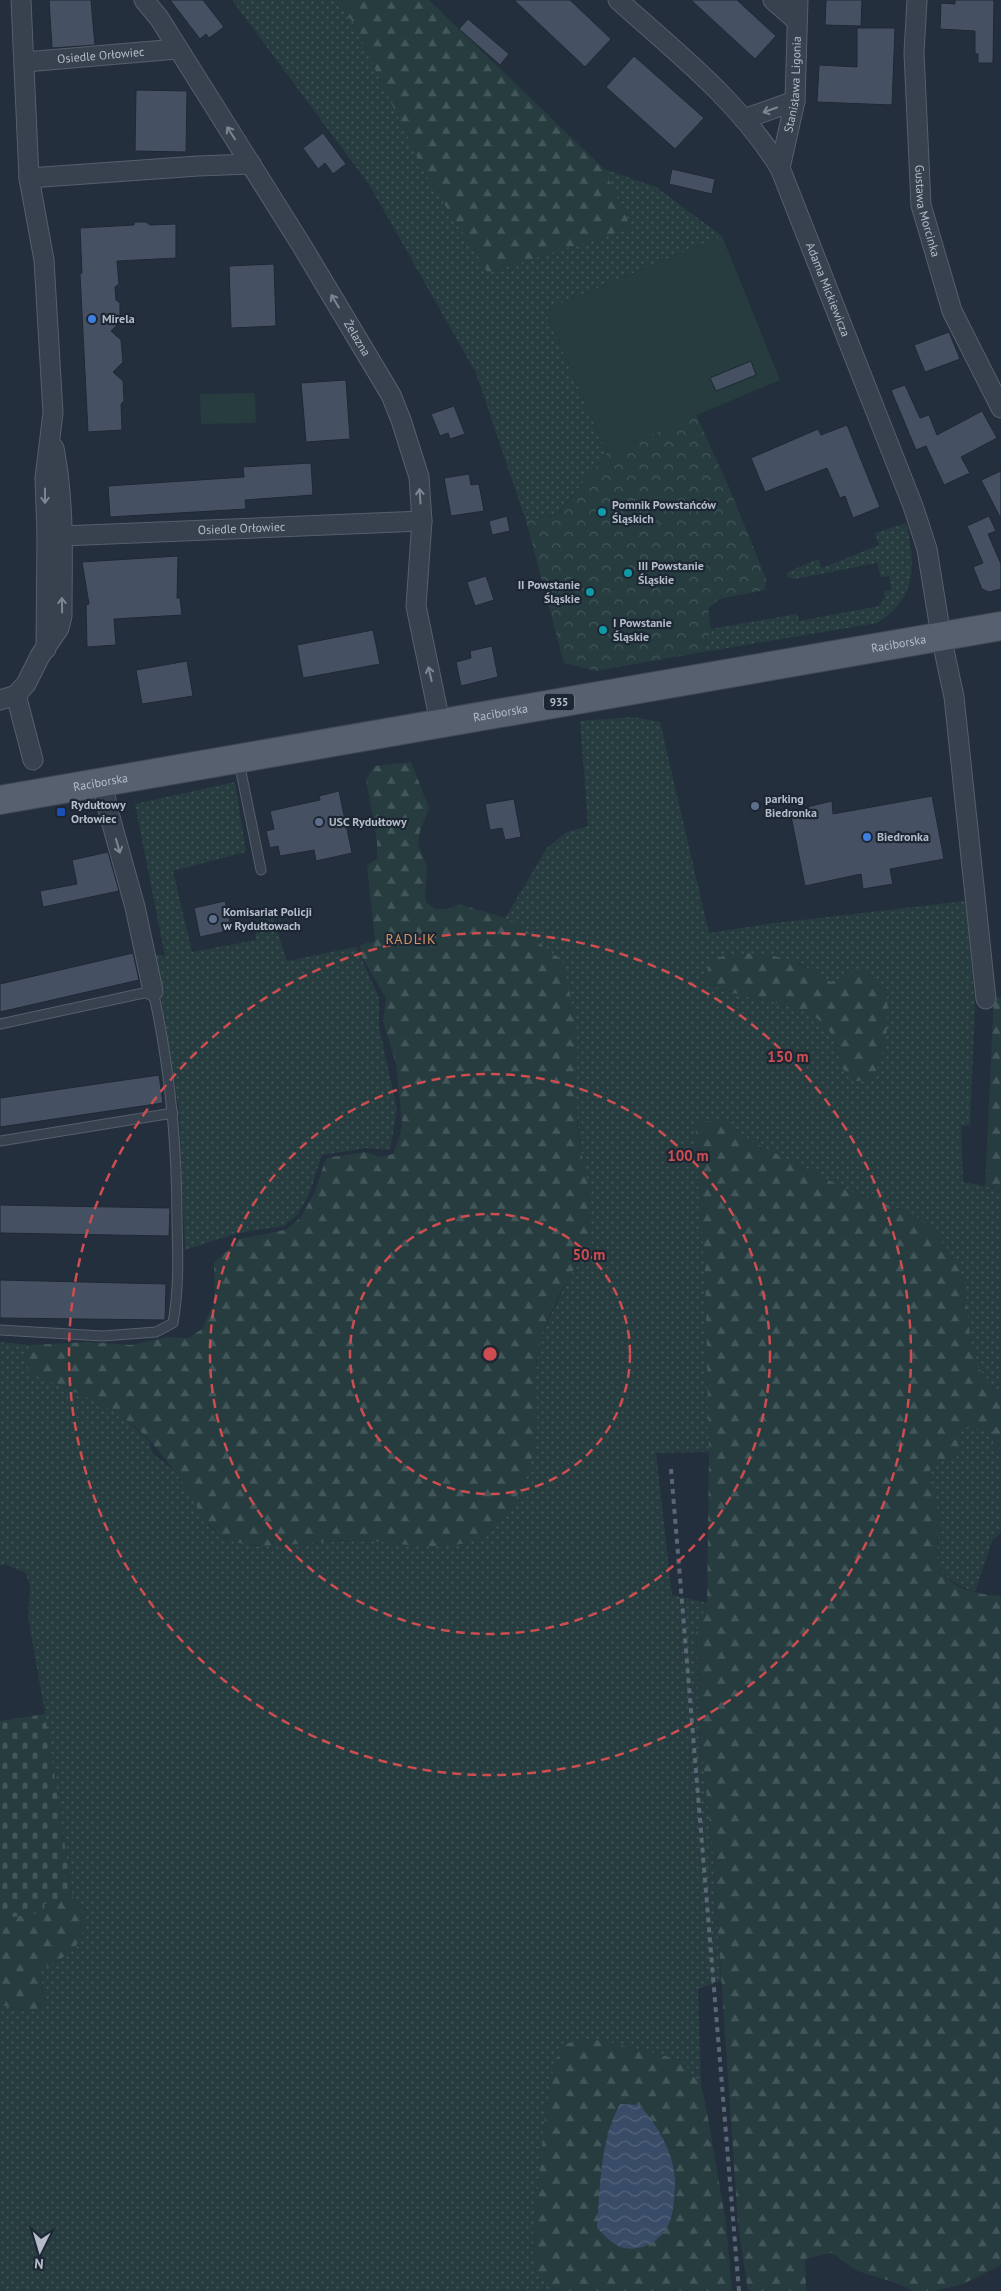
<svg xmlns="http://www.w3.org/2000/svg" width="1001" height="2291" font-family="'PT Sans',sans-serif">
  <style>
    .grass { fill: url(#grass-dots); fill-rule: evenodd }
    .forest { fill: url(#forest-firs) }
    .cemetery { fill: url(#cemetery-stones) }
    .park { fill: url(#park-crowns) }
    .pitch { fill: #263c3f }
    .water { fill: url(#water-waves) }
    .building { fill: #455162; stroke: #1f2835 }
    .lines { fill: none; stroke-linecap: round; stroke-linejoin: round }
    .lane-casing { stroke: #565f6c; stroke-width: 11 }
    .street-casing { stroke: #565f6c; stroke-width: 21 }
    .primary-casing { stroke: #414a57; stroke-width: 30 }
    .lane { stroke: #38414e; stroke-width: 9 }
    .street { stroke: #38414e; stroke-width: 19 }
    .primary { stroke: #56606e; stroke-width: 28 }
    .rail { stroke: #5a6575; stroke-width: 4; stroke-dasharray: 5 5; stroke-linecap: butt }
    .oneway { stroke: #7c8592 }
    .ring { fill: none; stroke: #ce4d50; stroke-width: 2.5; stroke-dasharray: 9 6 }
    .shop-dot { fill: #3f7fe0; stroke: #1d2633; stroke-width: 2 }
    .culture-dot { fill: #0f9aa8; stroke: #1d2633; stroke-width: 2 }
    .service-dot { fill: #5c6f8a; stroke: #1d2633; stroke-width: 2 }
    .transit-dot { fill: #1a4fb4; stroke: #1d2633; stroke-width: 2 }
    .labels { text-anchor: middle; stroke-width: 4.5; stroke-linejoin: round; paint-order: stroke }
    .shield { fill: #1d2633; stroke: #878f9c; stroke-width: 1 }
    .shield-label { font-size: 11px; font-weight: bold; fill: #b4bcc9 }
    .street-label { font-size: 12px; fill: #b4bcc9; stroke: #1d2633 }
    .poi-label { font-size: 12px; font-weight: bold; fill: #b4bcc9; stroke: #1d2633; text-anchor: start }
    .neighbourhood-label { font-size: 14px; letter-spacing: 1px; fill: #d59563; stroke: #1d2633 }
    .centre { fill: #ce4d50; stroke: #1d2633; stroke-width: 2.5 }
    .ring-label { font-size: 15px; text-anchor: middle; font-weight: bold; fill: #ce4d50; stroke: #1d2633; stroke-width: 4.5; stroke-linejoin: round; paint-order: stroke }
  </style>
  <defs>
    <pattern id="grass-dots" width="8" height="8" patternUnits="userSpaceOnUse" patternTransform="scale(1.25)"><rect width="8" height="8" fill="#263c3f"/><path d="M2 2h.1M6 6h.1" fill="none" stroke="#435659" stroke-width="1.8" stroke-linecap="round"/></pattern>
    <pattern id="forest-firs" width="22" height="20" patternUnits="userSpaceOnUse" patternTransform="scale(1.25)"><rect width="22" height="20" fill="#263c3f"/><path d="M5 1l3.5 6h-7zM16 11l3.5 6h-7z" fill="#435659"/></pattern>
    <pattern id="cemetery-stones" width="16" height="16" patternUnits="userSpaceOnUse" patternTransform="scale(1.25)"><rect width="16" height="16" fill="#263c3f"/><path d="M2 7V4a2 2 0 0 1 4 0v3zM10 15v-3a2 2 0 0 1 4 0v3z" fill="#435659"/></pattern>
    <pattern id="park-crowns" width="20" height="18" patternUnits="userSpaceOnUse" patternTransform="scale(1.25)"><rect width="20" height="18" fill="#263c3f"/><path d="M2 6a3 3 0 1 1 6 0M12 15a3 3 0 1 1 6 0" fill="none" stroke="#435659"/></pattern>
    <pattern id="water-waves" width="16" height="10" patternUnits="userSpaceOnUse" patternTransform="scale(1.25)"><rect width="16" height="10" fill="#394c67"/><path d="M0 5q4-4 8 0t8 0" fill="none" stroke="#53647b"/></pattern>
  </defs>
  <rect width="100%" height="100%" fill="#242f3e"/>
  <g class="grass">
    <path d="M 232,0 L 335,0 L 352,21 L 631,228 L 604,169 L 656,187 L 722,236 L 545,310 L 607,453 L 557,514 L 526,521 L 476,373 L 370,186 Z"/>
    <path d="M 906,523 C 916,563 917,600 877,623 L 703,652 L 711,629 L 797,614 L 799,621 L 879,606 L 885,597 L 884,591 L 892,590 L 889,576 L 881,577 L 877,563 L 795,579 L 788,577 L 786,573 L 818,559 L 822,568 L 879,545 L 875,533 Z"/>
    <path d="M 634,717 L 660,722 L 709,933 L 767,924 L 965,901 L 975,1004 L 970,1125 L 961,1126 L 963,1182 L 1001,1189 L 1001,1396 L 976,1365 L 970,1337 L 913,1214 L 854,1193 L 751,1141 L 724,1121 L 695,1121 L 705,1272 L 709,1452 L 656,1453 L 672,1595 L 707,1603 L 696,1633 L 699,1729 L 712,1842 L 721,1981 L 698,1989 L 701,2085 L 681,2060 L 605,2041 L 583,2039 L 554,2066 L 545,2116 L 533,2238 L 534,2264 L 554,2289 L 559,2291 L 0,2291 L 0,2005 L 23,2010 L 44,1995 L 40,1969 L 59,1960 L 85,1916 L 73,1899 L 45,1714 L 28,1616 L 30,1587 L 26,1573 L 5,1564 L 0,1566 L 0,1342 L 31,1345 L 24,1356 L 55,1384 L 107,1405 L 121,1415 L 149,1441 L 152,1453 L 176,1472 L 210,1527 L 224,1538 L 254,1546 L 358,1540 L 446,1546 L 537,1433 L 535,1377 L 540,1338 L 566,1283 L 584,1254 L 589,1195 L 579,1139 L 575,1092 L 551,953 L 517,922 L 505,918 L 547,848 L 567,832 L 588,826 L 580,721 ZM 800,963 L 831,983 L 887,993 L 887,1027 L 841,1067 C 835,990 756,1010 706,982 Z"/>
    <path d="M 235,782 L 246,852 L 173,871 L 192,952 L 256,940 L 255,922 L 273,918 L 287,961 L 356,947 L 379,998 L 379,1027 L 397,1109 L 390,1150 L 366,1148 L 322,1155 L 310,1192 L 298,1214 L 284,1226 L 238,1233 L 185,1250 L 179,1111 L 154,954 L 165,956 L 135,804 Z"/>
    <path d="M 961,1426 L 993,1430 L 993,1444 L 1001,1453 L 1001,1533 L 992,1541 L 975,1592 C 924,1574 940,1555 939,1511 C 939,1500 931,1492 929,1482 C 928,1477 930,1471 930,1466 L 938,1460 L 950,1459 Z"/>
  </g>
  <g class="forest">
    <path d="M 335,0 L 429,0 L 604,169 L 631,228 L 488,273 L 426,175 L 352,21 Z"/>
    <path d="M 411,762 L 429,808 L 420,831 L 418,845 L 427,867 L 425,895 L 426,902 L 436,909 L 448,909 L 459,904 L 517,922 L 551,953 L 562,959 C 567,981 573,1004 576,1026 C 580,1063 573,1102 579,1140 C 583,1167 594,1197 591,1224 C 589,1247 578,1262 567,1281 C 558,1296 546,1321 541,1338 C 532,1367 538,1399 537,1428 C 535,1463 514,1519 482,1536 C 444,1557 394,1540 353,1540 C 317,1540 254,1554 223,1537 C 207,1529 189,1491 177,1474 C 169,1463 160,1453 152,1443 C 117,1404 76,1394 30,1373 L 23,1356 L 31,1345 L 88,1342 L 132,1345 L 167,1337 L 188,1338 L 202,1329 L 215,1302 L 214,1263 L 239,1239 L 285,1230 L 300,1218 L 314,1194 L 326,1158 L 365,1152 L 381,1157 L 393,1154 L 400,1135 L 402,1121 L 396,1064 L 383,1021 L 386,998 L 362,957 L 360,945 L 375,941 L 367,865 L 377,859 L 377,841 L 366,779 L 375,766 Z"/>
    <path d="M 751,953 C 787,956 801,963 831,982 L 861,968 L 887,993 C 889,1023 887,1055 871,1080 L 856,1081 L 841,1067 C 835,990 756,1010 706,982 L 710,958 Z"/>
    <path d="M 994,997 L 1001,997 L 1001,1189 L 985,1186 Z"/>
    <path d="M 695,1121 L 724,1121 L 751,1141 L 854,1193 L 913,1214 L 934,1231 L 956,1260 L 965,1283 L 970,1337 L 976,1365 L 1001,1396 L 1001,1453 L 993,1444 L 993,1430 L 961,1426 L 958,1451 L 950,1459 L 938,1461 L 931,1466 C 930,1471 928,1477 929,1481 C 931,1492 939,1500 939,1511 C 940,1525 936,1539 937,1554 C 940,1587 972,1594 1001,1596 L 1001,2265 L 963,2284 L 935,2291 L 914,2291 L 890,2281 L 857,2271 L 832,2253 L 805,2259 L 806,2291 L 748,2291 L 738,2224 L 712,1842 L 699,1729 L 696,1633 L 707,1603 L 709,1452 L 705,1272 Z"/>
    <path d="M 73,1899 L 86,1916 C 82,1949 69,1956 40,1969 L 45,2009 L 39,2013 L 0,2005 L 0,1919 L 44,1912 L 43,1904 Z"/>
    <path d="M 583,2039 L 605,2041 L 681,2060 L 701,2085 L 706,2107 L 726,2223 L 732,2291 L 559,2291 L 545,2282 L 534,2264 L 533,2238 L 545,2116 L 554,2066 L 566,2044 Z"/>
  </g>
  <path class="cemetery" d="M 45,1714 L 73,1899 L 44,1904 L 45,1912 L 0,1919 L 0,1721 Z"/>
  <path class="park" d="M 696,415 L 728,485 L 766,579 L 765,590 L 719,599 L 708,609 L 711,629 L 703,652 L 596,671 L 564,663 L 526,521 L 558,514 L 607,453 Z"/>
  <g class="pitch">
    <path d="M 722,236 L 780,380 L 607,453 L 545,310 Z"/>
    <path d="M 255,393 L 256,423 L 201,424 L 200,394 Z"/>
  </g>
  <path class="water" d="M 620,2104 L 639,2105 C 657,2124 674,2153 675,2180 C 675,2191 674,2208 671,2218 C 665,2238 645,2252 624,2248 C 614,2246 604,2235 597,2228 C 600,2188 600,2140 620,2104 Z"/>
  <g class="building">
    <path d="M 49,0 L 91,0 L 95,45 L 52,48 Z"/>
    <path d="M 170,0 L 203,0 L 224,27 L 209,38 L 206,34 L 200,39 Z"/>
    <path d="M 514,0 L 570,0 L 611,39 L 585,67 Z"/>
    <path d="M 691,0 L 737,0 L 776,36 L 755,59 Z"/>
    <path d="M 826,0 L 862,0 L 861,26 L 825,25 Z"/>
    <path d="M 955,0 L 994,0 L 993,63 L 978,63 L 978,54 L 975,54 L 975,31 L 940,29 L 941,3 L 955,4 Z"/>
    <path d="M 468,19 L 509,54 L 500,65 L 459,29 Z"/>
    <path d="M 857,28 L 895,28 L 892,105 L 817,102 L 819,65 L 857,67 Z"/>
    <path d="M 634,56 L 704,118 L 675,149 L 606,87 Z"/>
    <path d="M 136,90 L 187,91 L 186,152 L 135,151 Z"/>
    <path d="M 323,133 L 346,164 L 333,174 L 325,163 L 318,169 L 303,148 Z"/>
    <path d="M 672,169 L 715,179 L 712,194 L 669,184 Z"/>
    <path d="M 134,222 L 146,222 L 150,225 L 176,224 L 176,258 L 117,261 L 119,284 L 115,287 L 116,300 L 120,303 L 120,322 L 111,331 L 121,340 L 123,362 L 113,372 L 123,381 L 124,401 L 121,404 L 122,430 L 88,432 L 80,274 L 82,273 L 80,228 L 134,225 Z"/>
    <path d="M 274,264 L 276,326 L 231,328 L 229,266 Z"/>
    <path d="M 949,332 L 960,359 L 925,372 L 914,345 Z"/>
    <path d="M 751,361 L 756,375 L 716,391 L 710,378 Z"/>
    <path d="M 346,380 L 350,439 L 306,442 L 301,383 Z"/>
    <path d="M 905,385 L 920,418 L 929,415 L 937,435 L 982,411 L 997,438 L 961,457 L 970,473 L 944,485 L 926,446 L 916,450 L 891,390 Z"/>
    <path d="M 454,406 L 465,434 L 450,439 L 448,433 L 440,436 L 431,414 Z"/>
    <path d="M 847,425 L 880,507 L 853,518 L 845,496 L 840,498 L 827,468 L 765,492 L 751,458 L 818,429 L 821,435 Z"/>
    <path d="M 311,463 L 313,495 L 245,500 L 246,509 L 110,517 L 108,486 L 244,477 L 243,467 Z"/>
    <path d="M 1001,471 L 1001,519 L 981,480 Z"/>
    <path d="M 469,474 L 471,485 L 479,484 L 484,511 L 451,516 L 444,478 Z"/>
    <path d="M 507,516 L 510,531 L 492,535 L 489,521 Z"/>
    <path d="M 989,516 L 996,531 L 988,534 L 1001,564 L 1001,589 L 989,592 L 982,589 L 973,567 L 983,563 L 967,526 Z"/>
    <path d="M 178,556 L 177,598 L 180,598 L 182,615 L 114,619 L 116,645 L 87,647 L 86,605 L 89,604 L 82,562 Z"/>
    <path d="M 486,576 L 494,600 L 475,606 L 467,582 Z"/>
    <path d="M 373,630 L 380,664 L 303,678 L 297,645 Z"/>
    <path d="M 492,646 L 498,677 L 461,686 L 456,662 L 471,658 L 470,651 Z"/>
    <path d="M 187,661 L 193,696 L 142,704 L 136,670 Z"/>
    <path d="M 339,791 L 352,853 L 316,861 L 314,850 L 280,856 L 278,846 L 270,848 L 266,831 L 274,829 L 270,811 L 320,800 L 319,796 Z"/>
    <path d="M 932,796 L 944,859 L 890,869 L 893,884 L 863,889 L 861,874 L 805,886 L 790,811 L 832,801 L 833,814 Z"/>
    <path d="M 514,799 L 521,837 L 505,840 L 502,828 L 490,830 L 485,804 Z"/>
    <path d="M 108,852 L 119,891 L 43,907 L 40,891 L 77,884 L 72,860 Z"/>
    <path d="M 225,901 L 232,930 L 200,937 L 194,908 Z"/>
    <path d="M 133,953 L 139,980 L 0,1012 L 0,984 Z"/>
    <path d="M 159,1075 L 163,1103 L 0,1127 L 0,1098 Z"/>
    <path d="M 0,1205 L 170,1208 L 169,1236 L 0,1233 Z"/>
    <path d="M 0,1280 L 166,1284 L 165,1320 L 0,1318 Z"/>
  </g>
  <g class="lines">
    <defs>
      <g id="lane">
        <path d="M 239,762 L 261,870"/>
        <path d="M 0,1024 L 153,991 C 170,1067 177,1144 177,1221 C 178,1256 179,1289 173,1323 L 156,1332 L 103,1336 L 0,1330"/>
        <path d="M 0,1141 L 173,1113"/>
      </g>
      <g id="street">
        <path d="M 21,0 L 29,178 L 44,260 L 53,413 L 45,478 L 47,533 L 46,649"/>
        <path id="s1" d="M 144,0 L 159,18 L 302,246 L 391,395 L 401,420 L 419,477 L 422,521 L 416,606 L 440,722"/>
        <path id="s2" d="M 618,0 C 676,52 739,101 780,168 L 913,506 L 927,549 L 941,636 L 954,697 L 986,999"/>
        <path d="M 773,0 L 797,21"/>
        <path id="s3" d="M 917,0 L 914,53 L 921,205 L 952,311 L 1001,408"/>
        <path id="s4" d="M 25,62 L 177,49"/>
        <path d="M 744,119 L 795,101"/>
        <path id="s5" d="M 780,168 L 795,101 L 798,0"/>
        <path d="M 29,178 L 198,166 L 251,164"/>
        <path id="s6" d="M 47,533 L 62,536 L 422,521"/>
        <path d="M 16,695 L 33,760"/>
        <path d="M 0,700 L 16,695 L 26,684 L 40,656 L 59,628 L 62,616 C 62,560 65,504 54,448"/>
        <path d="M 103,782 L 107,806 L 135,907 L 153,991"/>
      </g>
      <g id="primary">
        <path id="s7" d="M 0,800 L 1001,626"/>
      </g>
    </defs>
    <use href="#lane" class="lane-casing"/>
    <use href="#street" class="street-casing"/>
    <use href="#primary" class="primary-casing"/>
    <use href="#lane" class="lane"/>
    <use href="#street" class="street"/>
    <use href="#primary" class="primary"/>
    <path class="rail" d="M 671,1469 L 739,2291"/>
  </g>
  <defs><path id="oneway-shaft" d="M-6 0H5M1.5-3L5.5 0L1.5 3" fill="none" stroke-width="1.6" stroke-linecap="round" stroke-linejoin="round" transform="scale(1.25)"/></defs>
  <g class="oneway">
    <use href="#oneway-shaft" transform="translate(770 110) rotate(161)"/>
    <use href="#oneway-shaft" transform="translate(231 133) rotate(-123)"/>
    <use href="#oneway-shaft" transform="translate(335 301) rotate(-121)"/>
    <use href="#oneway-shaft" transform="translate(45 496) rotate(90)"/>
    <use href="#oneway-shaft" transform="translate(420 496) rotate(-94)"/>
    <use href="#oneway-shaft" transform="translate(62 605) rotate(-91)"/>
    <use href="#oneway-shaft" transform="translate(430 674) rotate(-103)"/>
    <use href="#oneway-shaft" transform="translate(118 846) rotate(74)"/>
  </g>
  <g class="ring">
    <circle cx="490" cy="1354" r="140"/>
    <circle cx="490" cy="1354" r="280"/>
    <circle cx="490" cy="1354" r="421"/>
  </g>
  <g class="shop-dot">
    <circle cx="92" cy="319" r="5"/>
    <circle cx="867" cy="837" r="5"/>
  </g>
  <g class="culture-dot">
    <circle cx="602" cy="512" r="5"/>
    <circle cx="628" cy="573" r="5"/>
    <circle cx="590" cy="592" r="5"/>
    <circle cx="603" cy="630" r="5"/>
  </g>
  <g class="service-dot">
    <circle cx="755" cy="806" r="5"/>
    <circle cx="319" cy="822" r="5"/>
    <circle cx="213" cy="919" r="5"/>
  </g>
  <rect class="transit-dot" x="56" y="807" width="10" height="10" rx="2.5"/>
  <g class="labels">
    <rect class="shield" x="544" y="693.5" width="30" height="17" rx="4"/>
    <g class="shield-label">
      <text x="559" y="706">935</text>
    </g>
    <g class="street-label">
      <text dy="4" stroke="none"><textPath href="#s4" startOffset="76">Osiedle Orłowiec</textPath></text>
      <text dy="4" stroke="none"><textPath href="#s5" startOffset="85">Stanisława Ligonia</textPath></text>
      <text dy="4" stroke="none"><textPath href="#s3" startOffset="212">Gustawa Morcinka</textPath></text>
      <text dy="4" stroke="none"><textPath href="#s2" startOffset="365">Adama Mickiewicza</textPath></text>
      <text dy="4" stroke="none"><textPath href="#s1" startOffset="400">Żelazna</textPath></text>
      <text dy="4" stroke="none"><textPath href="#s6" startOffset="195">Osiedle Orłowiec</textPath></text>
      <text dy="4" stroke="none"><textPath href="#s7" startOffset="912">Raciborska</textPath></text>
      <text dy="4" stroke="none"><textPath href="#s7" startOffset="508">Raciborska</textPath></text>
      <text dy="4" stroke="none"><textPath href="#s7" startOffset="102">Raciborska</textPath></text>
    </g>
    <g class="poi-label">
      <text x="102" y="323">Mirela</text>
      <text x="612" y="509">Pomnik Powstańców<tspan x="612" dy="14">Śląskich</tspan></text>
      <text x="638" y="570">III Powstanie<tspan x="638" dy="14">Śląskie</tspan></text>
      <text x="580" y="589" text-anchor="end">II Powstanie<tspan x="580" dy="14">Śląskie</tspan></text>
      <text x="613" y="627">I Powstanie<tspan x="613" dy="14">Śląskie</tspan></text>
      <text x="765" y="803">parking<tspan x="765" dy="14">Biedronka</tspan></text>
      <text x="71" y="809">Rydułtowy<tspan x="71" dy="14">Orłowiec</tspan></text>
      <text x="329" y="826">USC Rydułtowy</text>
      <text x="877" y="841">Biedronka</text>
      <text x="223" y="916">Komisariat Policji<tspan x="223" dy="14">w Rydułtowach</tspan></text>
    </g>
    <g class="neighbourhood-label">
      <text x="411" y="944">RADLIK</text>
    </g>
  </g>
  <circle cx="490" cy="1354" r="8" class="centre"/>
  <g class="ring-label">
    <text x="788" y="1062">150 m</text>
    <text x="688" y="1161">100 m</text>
    <text x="589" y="1260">50 m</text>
  </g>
  <g transform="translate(40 2251) rotate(185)" stroke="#1d2633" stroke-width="4" paint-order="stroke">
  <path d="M0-4L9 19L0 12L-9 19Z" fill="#b4bcc9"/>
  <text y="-8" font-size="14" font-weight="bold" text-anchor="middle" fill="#b4bcc9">N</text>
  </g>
</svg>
